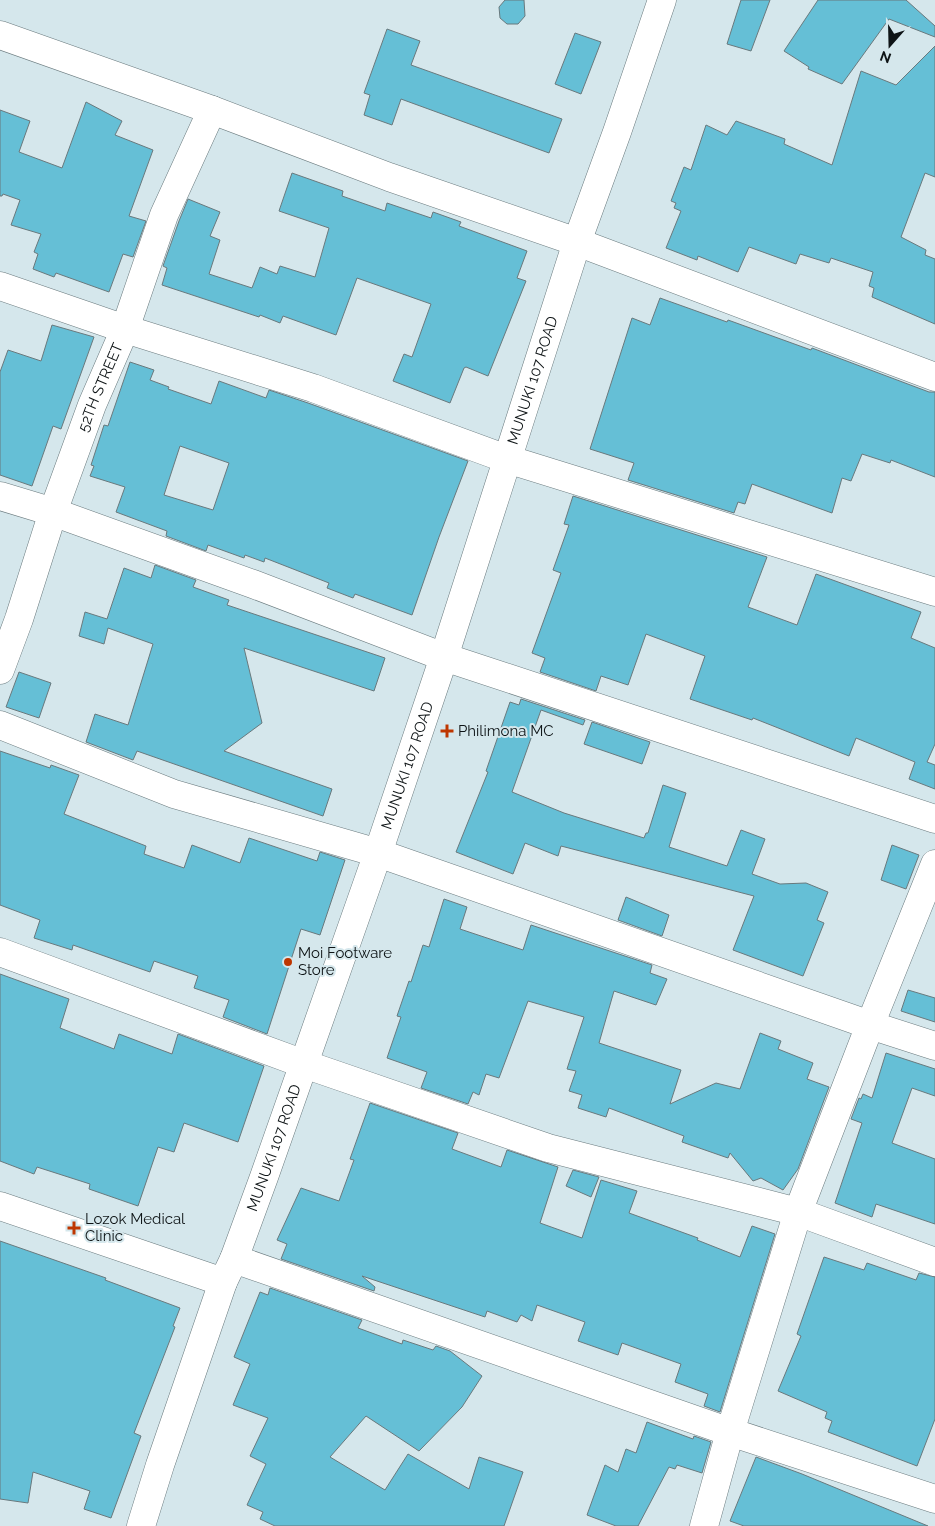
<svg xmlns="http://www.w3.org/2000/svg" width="935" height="1526" font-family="Raleway,sans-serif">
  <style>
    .building { fill: #65bfd6; stroke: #69797d; fill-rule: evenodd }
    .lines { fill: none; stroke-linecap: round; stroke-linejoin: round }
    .minor-casing { stroke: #6b7b7f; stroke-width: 29 }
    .secondary-casing { stroke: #6b7b7f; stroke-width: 29 }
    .minor { stroke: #fff; stroke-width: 28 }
    .secondary { stroke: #fff; stroke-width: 28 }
    .poi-dot { fill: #be3600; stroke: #d5e7ec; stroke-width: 2 }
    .labels { text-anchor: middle; stroke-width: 4; stroke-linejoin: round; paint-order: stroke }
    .street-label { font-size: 15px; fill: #0e1416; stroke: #d5e7ec }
    .poi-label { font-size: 15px; fill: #0e1416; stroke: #d5e7ec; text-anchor: start }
  </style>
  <rect width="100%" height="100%" fill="#d5e7ec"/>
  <g class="building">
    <path d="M 505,0 L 524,0 L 525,16 L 518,24 L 507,24 L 500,18 L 499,7 Z"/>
    <path d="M 741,0 L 770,0 L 751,51 L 727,44 Z"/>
    <path d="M 818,0 L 906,0 L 935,26 L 935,37 L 889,19 L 842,84 L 808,69 L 809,67 L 784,51 Z"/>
    <path d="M 387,29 L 420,41 L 411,65 L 562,119 L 549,153 L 401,99 L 392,125 L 364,115 L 370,95 L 364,93 Z"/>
    <path d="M 575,33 L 601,42 L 581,94 L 555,84 Z"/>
    <path d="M 935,46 L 935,177 L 925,173 L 901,237 L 926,250 L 925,255 L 935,259 L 935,324 L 872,297 L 874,288 L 869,286 L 873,272 L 831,258 L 829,263 L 800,254 L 796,264 L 749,247 L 738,272 L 698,256 L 697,260 L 666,248 L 681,211 L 674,208 L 676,203 L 671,201 L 684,167 L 691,170 L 706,125 L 727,135 L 736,121 L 785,139 L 784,144 L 832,165 L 861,71 L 896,85 Z"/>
    <path d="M 86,102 L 122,121 L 115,135 L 153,150 L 129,216 L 146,221 L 133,257 L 123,254 L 109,292 L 56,273 L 54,277 L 33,269 L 38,254 L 34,252 L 41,234 L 11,225 L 20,200 L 3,194 L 2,196 L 0,196 L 0,110 L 30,121 L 19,152 L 62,168 Z"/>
    <path d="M 292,173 L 343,191 L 342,196 L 385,211 L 387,203 L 431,218 L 433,212 L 461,222 L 459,226 L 527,251 L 517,278 L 526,281 L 488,376 L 466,367 L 464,368 L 450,403 L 393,381 L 404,354 L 412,357 L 431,304 L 357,278 L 336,335 L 283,316 L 280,323 L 260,315 L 259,317 L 162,285 L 167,268 L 163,266 L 179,221 L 188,199 L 220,212 L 210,236 L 220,240 L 209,274 L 252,288 L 260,267 L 277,274 L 280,266 L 315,277 L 329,228 L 279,211 Z"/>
    <path d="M 660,298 L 727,322 L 728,320 L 811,350 L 812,348 L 929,392 L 935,392 L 935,477 L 891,460 L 890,463 L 862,454 L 851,481 L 842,478 L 832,513 L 752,484 L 745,504 L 738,502 L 734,513 L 628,480 L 634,463 L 590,449 L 632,318 L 650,325 Z"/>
    <path d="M 52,325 L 94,337 L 61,429 L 53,426 L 32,486 L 0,475 L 0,372 L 8,350 L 41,361 Z"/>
    <path d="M 130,362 L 154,370 L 150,380 L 169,387 L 168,389 L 211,404 L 219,381 L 266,398 L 269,390 L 308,403 L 468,461 L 439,537 L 412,615 L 355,594 L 353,598 L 327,588 L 329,583 L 265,558 L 264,562 L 245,555 L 244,558 L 208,545 L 206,551 L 166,536 L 167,531 L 116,512 L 125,487 L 90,476 L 94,466 L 91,465 L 104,425 L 108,426 ZM 180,446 L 229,463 L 213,510 L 164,495 Z"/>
    <path d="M 573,496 L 767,557 L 748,607 L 797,625 L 816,574 L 921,612 L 911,638 L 935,648 L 935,744 L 927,762 L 935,765 L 935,789 L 909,779 L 915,762 L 856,738 L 849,756 L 753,718 L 752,720 L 690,699 L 705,656 L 646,634 L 628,685 L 601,676 L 596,691 L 540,672 L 545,658 L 532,653 L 561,573 L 553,570 L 569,525 L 564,524 Z"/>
    <path d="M 155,565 L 196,580 L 193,587 L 229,600 L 227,605 L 385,658 L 374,691 L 244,648 L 262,723 L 224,751 L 332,789 L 323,816 L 137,751 L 133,760 L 86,742 L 95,714 L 128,725 L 153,644 L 108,628 L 104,644 L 79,636 L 85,612 L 107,619 L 124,568 L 151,578 Z"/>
    <path d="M 19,672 L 51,683 L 39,718 L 6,707 Z"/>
    <path d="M 521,699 L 585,720 L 583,725 L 541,710 L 512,792 L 564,813 L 644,838 L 646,833 L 648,833 L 663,785 L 686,793 L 669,847 L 727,866 L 741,830 L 765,839 L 752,874 L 780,884 L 806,883 L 828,892 L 817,920 L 824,923 L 803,976 L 733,950 L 754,896 L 561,846 L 558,856 L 525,843 L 513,874 L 456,852 L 488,772 L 486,771 L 510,702 L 519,705 Z"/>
    <path d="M 592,722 L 650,742 L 642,764 L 584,744 Z"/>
    <path d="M 0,751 L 50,768 L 51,765 L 79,775 L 64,814 L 146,846 L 144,854 L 184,868 L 192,845 L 240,863 L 249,838 L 317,861 L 320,852 L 345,860 L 320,935 L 301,929 L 267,1034 L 223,1017 L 229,1000 L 194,988 L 198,976 L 154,961 L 150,972 L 73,945 L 72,950 L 34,938 L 40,920 L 0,905 Z"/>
    <path d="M 892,845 L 919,855 L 906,889 L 881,880 Z"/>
    <path d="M 626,897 L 669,915 L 662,936 L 618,920 Z"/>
    <path d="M 444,899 L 467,907 L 460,929 L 523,950 L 531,925 L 652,965 L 650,973 L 667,979 L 656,1005 L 614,991 L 599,1043 L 681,1070 L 670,1104 L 716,1083 L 740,1089 L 760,1033 L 781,1041 L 778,1049 L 813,1063 L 807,1079 L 829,1087 L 798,1169 L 783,1190 L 761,1178 L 753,1181 L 730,1153 L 728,1158 L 682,1142 L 684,1136 L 609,1108 L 606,1117 L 578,1108 L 582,1095 L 569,1091 L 576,1071 L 567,1069 L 584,1017 L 528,1001 L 499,1078 L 486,1074 L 479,1095 L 473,1092 L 468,1104 L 421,1088 L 427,1072 L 387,1058 L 401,1017 L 397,1016 L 409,981 L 411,982 L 423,945 L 429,947 Z"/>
    <path d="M 0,974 L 69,999 L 60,1028 L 114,1049 L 119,1034 L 172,1054 L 178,1034 L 264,1066 L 238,1142 L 184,1123 L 174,1152 L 158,1147 L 138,1206 L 89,1189 L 90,1184 L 37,1167 L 34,1174 L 0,1161 Z"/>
    <path d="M 908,990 L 935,998 L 935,1022 L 901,1011 Z"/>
    <path d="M 886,1053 L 935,1069 L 935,1096 L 912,1088 L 892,1143 L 935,1159 L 935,1224 L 876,1204 L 872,1217 L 835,1203 L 862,1123 L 851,1119 L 859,1098 L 861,1099 L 863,1094 L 872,1098 Z"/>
    <path d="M 370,1103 L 458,1133 L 452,1149 L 501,1167 L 507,1150 L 558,1167 L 540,1223 L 582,1238 L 601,1180 L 637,1191 L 629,1213 L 698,1238 L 697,1240 L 740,1257 L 752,1226 L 775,1234 L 720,1412 L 704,1406 L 708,1394 L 675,1382 L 681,1364 L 622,1343 L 618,1355 L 578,1341 L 585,1322 L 537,1305 L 532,1321 L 521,1315 L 517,1322 L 487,1311 L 485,1317 L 362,1276 L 375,1287 L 374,1291 L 281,1259 L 287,1244 L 277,1240 L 301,1188 L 339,1201 L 354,1160 L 350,1159 Z"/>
    <path d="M 573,1170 L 599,1177 L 591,1197 L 566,1186 Z"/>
    <path d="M 0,1241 L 106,1278 L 105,1280 L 180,1308 L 173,1326 L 175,1327 L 134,1433 L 141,1436 L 111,1518 L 84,1509 L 90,1491 L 33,1472 L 28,1503 L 0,1499 Z"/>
    <path d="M 824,1257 L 864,1270 L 867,1263 L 916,1280 L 919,1273 L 935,1277 L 935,1419 L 917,1466 L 828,1432 L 832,1421 L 825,1418 L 827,1412 L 778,1391 L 801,1336 L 797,1334 Z"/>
    <path d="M 270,1288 L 362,1320 L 358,1328 L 402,1344 L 403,1340 L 433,1350 L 436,1346 L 450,1351 L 482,1376 L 462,1407 L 419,1451 L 366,1416 L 330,1457 L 385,1490 L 408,1454 L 469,1489 L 479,1457 L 523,1472 L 504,1526 L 275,1526 L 260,1519 L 263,1512 L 247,1505 L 266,1464 L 250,1456 L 268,1418 L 233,1405 L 250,1364 L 234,1357 L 260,1292 L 268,1295 Z"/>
    <path d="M 647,1422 L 693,1439 L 694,1436 L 711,1442 L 702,1473 L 677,1465 L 675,1469 L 669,1467 L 638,1526 L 616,1526 L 587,1515 L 605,1465 L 618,1472 L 626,1449 L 636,1453 Z"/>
    <path d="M 756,1457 L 802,1474 L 928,1526 L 744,1526 L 730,1521 Z"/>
  </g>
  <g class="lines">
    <defs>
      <g id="minor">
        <path d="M 0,35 L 212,110 L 389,177 L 577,242 L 935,377"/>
        <path d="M 0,286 L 125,329 L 313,388 L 507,459 L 935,592"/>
        <path d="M 0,496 L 53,512 L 253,584 L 444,657 L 935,819"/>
        <path id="s1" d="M 0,670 L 19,619 L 53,512 L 92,405 L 125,329 L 164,215 L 212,110"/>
        <path d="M 0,725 L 174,794 L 378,853 L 870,1025 L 935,1046"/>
        <path d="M 0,952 L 304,1064 L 548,1148 L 798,1212 L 935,1262"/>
        <path d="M 0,1206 L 223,1282"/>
        <path d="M 234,1259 L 730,1432 L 935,1499"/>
        <path d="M 704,1526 L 730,1432 L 798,1212 L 870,1025 L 935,864"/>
      </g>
      <g id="secondary">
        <path id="s2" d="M 141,1526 L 160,1465 L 223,1282 L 234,1259 L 264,1177 L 378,853 L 444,657 L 577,242 L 617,132 L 662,0"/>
      </g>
    </defs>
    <use href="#minor" class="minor-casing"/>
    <use href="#secondary" class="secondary-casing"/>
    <use href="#minor" class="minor"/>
    <use href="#secondary" class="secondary"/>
  </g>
  <g class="poi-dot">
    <path d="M444.5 723.5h5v5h5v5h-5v5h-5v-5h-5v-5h5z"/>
    <circle cx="288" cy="962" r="5"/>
    <path d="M71.5 1220.5h5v5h5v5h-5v5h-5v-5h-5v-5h5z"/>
  </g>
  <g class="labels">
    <g class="street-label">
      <text dy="5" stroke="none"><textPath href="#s2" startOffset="1211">MUNUKI 107 ROAD</textPath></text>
      <text dy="5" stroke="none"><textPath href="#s1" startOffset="300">52TH STREET</textPath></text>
      <text dy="5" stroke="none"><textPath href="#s2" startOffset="806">MUNUKI 107 ROAD</textPath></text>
      <text dy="5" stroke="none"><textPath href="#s2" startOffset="401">MUNUKI 107 ROAD</textPath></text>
    </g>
    <g class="poi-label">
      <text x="458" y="736">Philimona MC</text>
      <text x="298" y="958">Moi Footware<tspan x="298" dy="17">Store</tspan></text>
      <text x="85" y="1224">Lozok Medical<tspan x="85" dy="17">Clinic</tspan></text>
    </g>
  </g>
  <g transform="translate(890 45) rotate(200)" stroke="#d5e7ec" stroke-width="4" paint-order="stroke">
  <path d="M0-4L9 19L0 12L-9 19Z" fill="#0e1416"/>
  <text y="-8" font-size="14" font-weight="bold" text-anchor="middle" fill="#0e1416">N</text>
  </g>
</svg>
